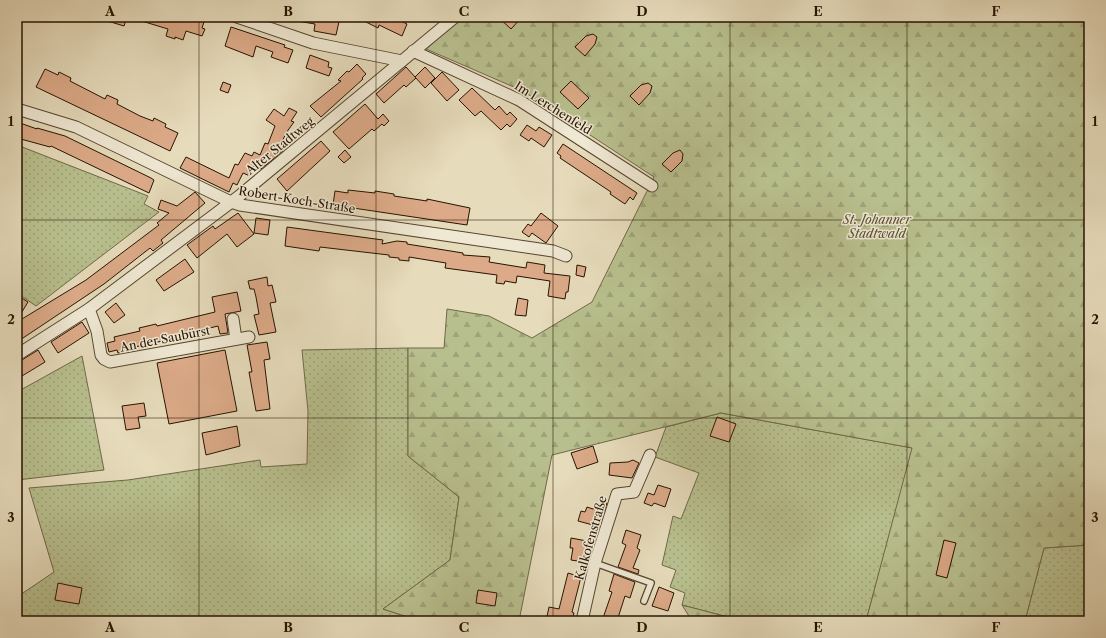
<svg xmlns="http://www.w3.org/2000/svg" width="1106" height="638" font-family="'Libre Caslon Text',serif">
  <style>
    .green { fill: url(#green-dots); stroke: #6f6947 }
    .forest { fill: url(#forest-firs); stroke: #6f6947 }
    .building { fill: #dcaa88; stroke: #261300 }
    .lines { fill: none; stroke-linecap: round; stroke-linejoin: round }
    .lane-casing { stroke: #56452f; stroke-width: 8 }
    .street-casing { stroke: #56452f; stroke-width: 13 }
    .lane { stroke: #efe8d3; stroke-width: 5.5 }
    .street { stroke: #efe8d3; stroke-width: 11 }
    .grid { fill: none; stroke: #261300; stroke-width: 1; stroke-opacity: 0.55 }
    .labels { text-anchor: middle; stroke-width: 3; stroke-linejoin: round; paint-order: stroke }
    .street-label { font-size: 12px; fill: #261300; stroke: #efe8d3 }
    .park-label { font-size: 12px; font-style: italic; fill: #594f32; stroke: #efe8d3 }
    .neatline { fill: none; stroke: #261300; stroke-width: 1.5 }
    .grid-label { font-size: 13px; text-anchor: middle; font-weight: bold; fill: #261300 }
  </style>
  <defs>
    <pattern id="green-dots" width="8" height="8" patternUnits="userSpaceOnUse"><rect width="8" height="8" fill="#b8bf8e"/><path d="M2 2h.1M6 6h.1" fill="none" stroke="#9ea379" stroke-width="1.8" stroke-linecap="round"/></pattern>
    <pattern id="forest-firs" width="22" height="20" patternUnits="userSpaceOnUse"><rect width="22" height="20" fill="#b8bf8e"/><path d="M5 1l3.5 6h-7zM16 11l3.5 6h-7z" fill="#9ea379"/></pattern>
  </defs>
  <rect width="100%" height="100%" fill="#e6dbbb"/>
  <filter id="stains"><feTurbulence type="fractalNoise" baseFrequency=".005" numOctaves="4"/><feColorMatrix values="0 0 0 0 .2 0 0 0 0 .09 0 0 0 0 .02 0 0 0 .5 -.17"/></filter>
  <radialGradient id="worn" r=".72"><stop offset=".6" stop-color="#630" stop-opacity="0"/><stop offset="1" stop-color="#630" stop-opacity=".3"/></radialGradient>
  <g class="green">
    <path d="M 17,145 L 148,196 L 144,204 L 159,212 L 36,306 L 20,295 L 17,300 Z"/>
    <path d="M 408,348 L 408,456 L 459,497 L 450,560 L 383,609 L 420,621 L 17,621 L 17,597 L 54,572 L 29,488 L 128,480 L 260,460 L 261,467 L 307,464 L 308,411 L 302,350 Z"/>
    <path d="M 82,356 L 104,470 L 17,480 L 17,392 Z"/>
    <path d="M 721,413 L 913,448 L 866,621 L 743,621 L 682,605 L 685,593 L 670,587 L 676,570 L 662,565 L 673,516 L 681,519 L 699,473 L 655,457 L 666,427 Z"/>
    <path d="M 1089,545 L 1089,621 L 1025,621 L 1044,548 Z"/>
  </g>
  <g class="forest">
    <path d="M 462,17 L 1089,17 L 1089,545 L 1044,548 L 1025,621 L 866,621 L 912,448 L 721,413 L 552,455 L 519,621 L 420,621 L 383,609 L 450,560 L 459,497 L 408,456 L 408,348 L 444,348 L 447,309 L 489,316 L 532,338 L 592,302 L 654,177 L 523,91 L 426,49 Z"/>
    <path d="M 682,605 L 743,621 L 692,621 Z"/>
  </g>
  <g class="building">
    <path d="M 101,17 L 127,17 L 124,26 L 101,19 Z"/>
    <path d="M 135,17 L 201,17 L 205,19 L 202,28 L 205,29 L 202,36 L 186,31 L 183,40 L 175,37 L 175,39 L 166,36 L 168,29 L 135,19 Z"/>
    <path d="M 298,17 L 340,17 L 336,35 L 314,31 L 315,24 L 297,21 Z"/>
    <path d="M 356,17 L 393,17 L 407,24 L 402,36 L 379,25 L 378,28 Z"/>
    <path d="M 498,17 L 522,17 L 511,29 Z"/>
    <path d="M 231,27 L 285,45 L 284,47 L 293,50 L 288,63 L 271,57 L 273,52 L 256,46 L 253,57 L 225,46 Z"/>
    <path d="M 593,34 L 597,37 L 595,44 L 585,56 L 575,47 L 586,36 Z"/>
    <path d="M 310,55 L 329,62 L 328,67 L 332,68 L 329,76 L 306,68 Z"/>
    <path d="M 357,64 L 366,74 L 362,78 L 363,79 L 321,117 L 310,106 L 341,81 L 338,80 L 347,71 L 349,72 Z"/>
    <path d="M 406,67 L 416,78 L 406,87 L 404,85 L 384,103 L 376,94 Z"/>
    <path d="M 425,67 L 435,78 L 425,88 L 415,77 Z"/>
    <path d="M 45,69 L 58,75 L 59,72 L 71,78 L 70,81 L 105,99 L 107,95 L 118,100 L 117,104 L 140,116 L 153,121 L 154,118 L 166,124 L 165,127 L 178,133 L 170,151 L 36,87 Z"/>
    <path d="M 442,72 L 459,90 L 447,101 L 431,83 Z"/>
    <path d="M 571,81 L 589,98 L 578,109 L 560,92 Z"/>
    <path d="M 223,82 L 231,85 L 228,93 L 220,90 Z"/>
    <path d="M 648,83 L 652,86 L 650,93 L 639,105 L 630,96 L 641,85 Z"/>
    <path d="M 472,88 L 495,110 L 499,106 L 507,115 L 510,112 L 517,119 L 510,127 L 507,124 L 501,130 L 481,111 L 475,116 L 459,100 Z"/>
    <path d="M 365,104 L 378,119 L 383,114 L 389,121 L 384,126 L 382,124 L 374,131 L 372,129 L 349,149 L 333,132 Z"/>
    <path d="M 289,108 L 297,112 L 291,121 L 294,122 L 286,133 L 279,149 L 283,151 L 261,169 L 254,166 L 250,176 L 243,173 L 237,185 L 233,183 L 229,192 L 180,168 L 186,157 L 229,178 L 235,164 L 238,165 L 245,153 L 252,156 L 254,152 L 260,155 L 265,143 L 268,144 L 275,126 L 266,120 L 274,109 L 284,116 Z"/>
    <path d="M 17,122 L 37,129 L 37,128 L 65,136 L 151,178 L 154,180 L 149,193 L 51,146 L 50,147 L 17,138 Z"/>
    <path d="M 527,125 L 536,131 L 539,127 L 552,135 L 544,147 L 531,138 L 529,141 L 520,135 Z"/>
    <path d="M 321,141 L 330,151 L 287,191 L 277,179 Z"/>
    <path d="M 563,144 L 637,193 L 633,200 L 630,197 L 625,204 L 610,194 L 611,192 L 560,158 L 561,156 L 557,153 Z"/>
    <path d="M 345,150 L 351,157 L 344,163 L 338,157 Z"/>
    <path d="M 680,150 L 683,154 L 682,161 L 671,172 L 662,164 L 673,153 Z"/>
    <path d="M 348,190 L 375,193 L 375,191 L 394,194 L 394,196 L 427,201 L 427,199 L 470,208 L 467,225 L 333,205 L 335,191 L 348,193 Z"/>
    <path d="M 195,192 L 205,203 L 161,240 L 163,243 L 153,251 L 150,248 L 104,284 L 17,342 L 17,322 L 86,280 L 159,225 L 157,223 L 169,213 L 158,209 L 161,200 L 177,206 Z"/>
    <path d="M 238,213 L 254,234 L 237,247 L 227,234 L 197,258 L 187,245 L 213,226 L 215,229 Z"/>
    <path d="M 541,213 L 558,226 L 546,243 L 532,233 L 529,237 L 522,232 L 528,224 L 531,226 Z"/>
    <path d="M 256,218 L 270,220 L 268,235 L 254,233 Z"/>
    <path d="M 287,227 L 383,240 L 382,244 L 397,241 L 407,242 L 407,244 L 463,253 L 463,255 L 490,257 L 489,262 L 526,268 L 527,262 L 545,265 L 544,273 L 570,276 L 568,292 L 566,292 L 565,299 L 548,296 L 550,281 L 517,276 L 516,283 L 505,281 L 504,284 L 496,283 L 497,275 L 445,268 L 446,263 L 409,257 L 409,261 L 399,260 L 399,258 L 389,257 L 389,255 L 320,247 L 319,251 L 285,246 Z"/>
    <path d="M 185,259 L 194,272 L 164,291 L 156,280 Z"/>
    <path d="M 577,265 L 586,267 L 584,277 L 576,275 Z"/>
    <path d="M 267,277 L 268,286 L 272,285 L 276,302 L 270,303 L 276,332 L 259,335 L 254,315 L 259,314 L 256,297 L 254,289 L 250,289 L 248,281 Z"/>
    <path d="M 237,292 L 241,311 L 225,314 L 228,333 L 220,334 L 218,326 L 185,334 L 185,336 L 135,347 L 135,348 L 118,353 L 117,350 L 109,352 L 107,343 L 115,341 L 114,337 L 140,331 L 139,328 L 156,324 L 157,326 L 215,312 L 212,297 Z"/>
    <path d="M 20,297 L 28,302 L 17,320 L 17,302 Z"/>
    <path d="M 518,298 L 528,300 L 526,316 L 515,315 Z"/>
    <path d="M 116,303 L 125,315 L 114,323 L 105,312 Z"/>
    <path d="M 82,322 L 89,333 L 58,353 L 51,342 Z"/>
    <path d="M 267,342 L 270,359 L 264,360 L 270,409 L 256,411 L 249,372 L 252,372 L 247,345 Z"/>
    <path d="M 38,350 L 45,362 L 17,379 L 17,363 Z"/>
    <path d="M 225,350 L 237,411 L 169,424 L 157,363 Z"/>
    <path d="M 144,403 L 146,416 L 138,417 L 140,428 L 126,430 L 122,406 Z"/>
    <path d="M 717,417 L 736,424 L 729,442 L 710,436 Z"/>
    <path d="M 237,426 L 240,446 L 206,455 L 202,433 Z"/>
    <path d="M 593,446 L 598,462 L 577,469 L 571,453 Z"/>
    <path d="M 633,460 L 639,463 L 632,478 L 609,475 L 610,463 L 628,462 Z"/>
    <path d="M 658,485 L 671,489 L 665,507 L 654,503 L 652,506 L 644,503 L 648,493 L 654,495 Z"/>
    <path d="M 602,501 L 607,503 L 604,512 L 599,514 L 593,525 L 578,521 L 581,511 L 585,512 L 587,507 L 593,509 L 600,505 Z"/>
    <path d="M 626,530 L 641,535 L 637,548 L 640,550 L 633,568 L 639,570 L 638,574 L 618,567 L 626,545 L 622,543 Z"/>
    <path d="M 571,538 L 587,541 L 584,562 L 571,560 L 573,548 L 570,548 Z"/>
    <path d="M 944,540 L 956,543 L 947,578 L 936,575 Z"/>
    <path d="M 568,573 L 581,577 L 572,612 L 574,613 L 572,621 L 546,621 L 549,607 L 559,609 Z"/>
    <path d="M 614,574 L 635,582 L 630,598 L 625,596 L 617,621 L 602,621 L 612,592 L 609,591 Z"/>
    <path d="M 58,583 L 82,588 L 79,604 L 55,600 Z"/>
    <path d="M 659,587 L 674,593 L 668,611 L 652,606 Z"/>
    <path d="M 478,590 L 497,593 L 495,606 L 476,603 Z"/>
  </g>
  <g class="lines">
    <defs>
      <path id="lane" d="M 595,563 L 651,583 L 644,601"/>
      <g id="street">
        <path d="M 237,17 L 313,43 L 402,61"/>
        <path d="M 413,51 L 519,100 L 652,186"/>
        <path d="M 17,109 L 76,127 L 231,202 L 240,205 L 553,251 L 566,256"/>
        <path d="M 89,309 L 97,331 L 101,355 L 104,359 L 110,362 L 249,337"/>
        <path d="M 233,319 L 236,339"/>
        <path d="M 17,355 L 89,309 L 238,197 L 455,17"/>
        <path d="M 582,621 L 595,563 L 617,494 L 634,492 L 650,455"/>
      </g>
    </defs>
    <use href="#lane" class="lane-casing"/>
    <use href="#street" class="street-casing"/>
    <use href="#lane" class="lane"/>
    <use href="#street" class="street"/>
  </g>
  <path class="grid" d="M 199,17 L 199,621M 376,17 L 376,621M 553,17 L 553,621M 730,17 L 730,621M 907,17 L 907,621M 17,220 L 1089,220M 17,418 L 1089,418"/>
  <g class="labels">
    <g class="street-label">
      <text transform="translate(553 108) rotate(32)" y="4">Im Lerchenfeld</text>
      <text transform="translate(280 146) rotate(-39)" y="4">Alter Stadtweg</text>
      <text transform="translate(297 200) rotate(9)" y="4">Robert-Koch-Straße</text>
      <text transform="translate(165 339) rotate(-11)" y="4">An der Saubürst</text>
      <text transform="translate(591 538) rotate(-74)" y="4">Kalkofenstraße</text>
    </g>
    <g class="park-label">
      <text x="877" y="224">St. Johanner<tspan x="877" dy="14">Stadtwald</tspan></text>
    </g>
  </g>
  <rect width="1106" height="638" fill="none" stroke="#e6dbbb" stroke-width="44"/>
  <rect x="22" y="22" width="1062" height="594" class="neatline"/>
  <g class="grid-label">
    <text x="110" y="16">A</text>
    <text x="288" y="16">B</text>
    <text x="464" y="16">C</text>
    <text x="642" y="16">D</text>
    <text x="818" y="16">E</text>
    <text x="996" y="16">F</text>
    <text x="11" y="126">1</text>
    <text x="1095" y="126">1</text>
    <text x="11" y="324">2</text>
    <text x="1095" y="324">2</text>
    <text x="11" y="522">3</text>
    <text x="1095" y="522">3</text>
    <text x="110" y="632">A</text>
    <text x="288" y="632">B</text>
    <text x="464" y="632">C</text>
    <text x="642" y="632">D</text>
    <text x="818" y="632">E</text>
    <text x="996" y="632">F</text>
  </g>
  <rect width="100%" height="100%" filter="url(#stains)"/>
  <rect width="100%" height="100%" fill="url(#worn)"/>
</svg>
